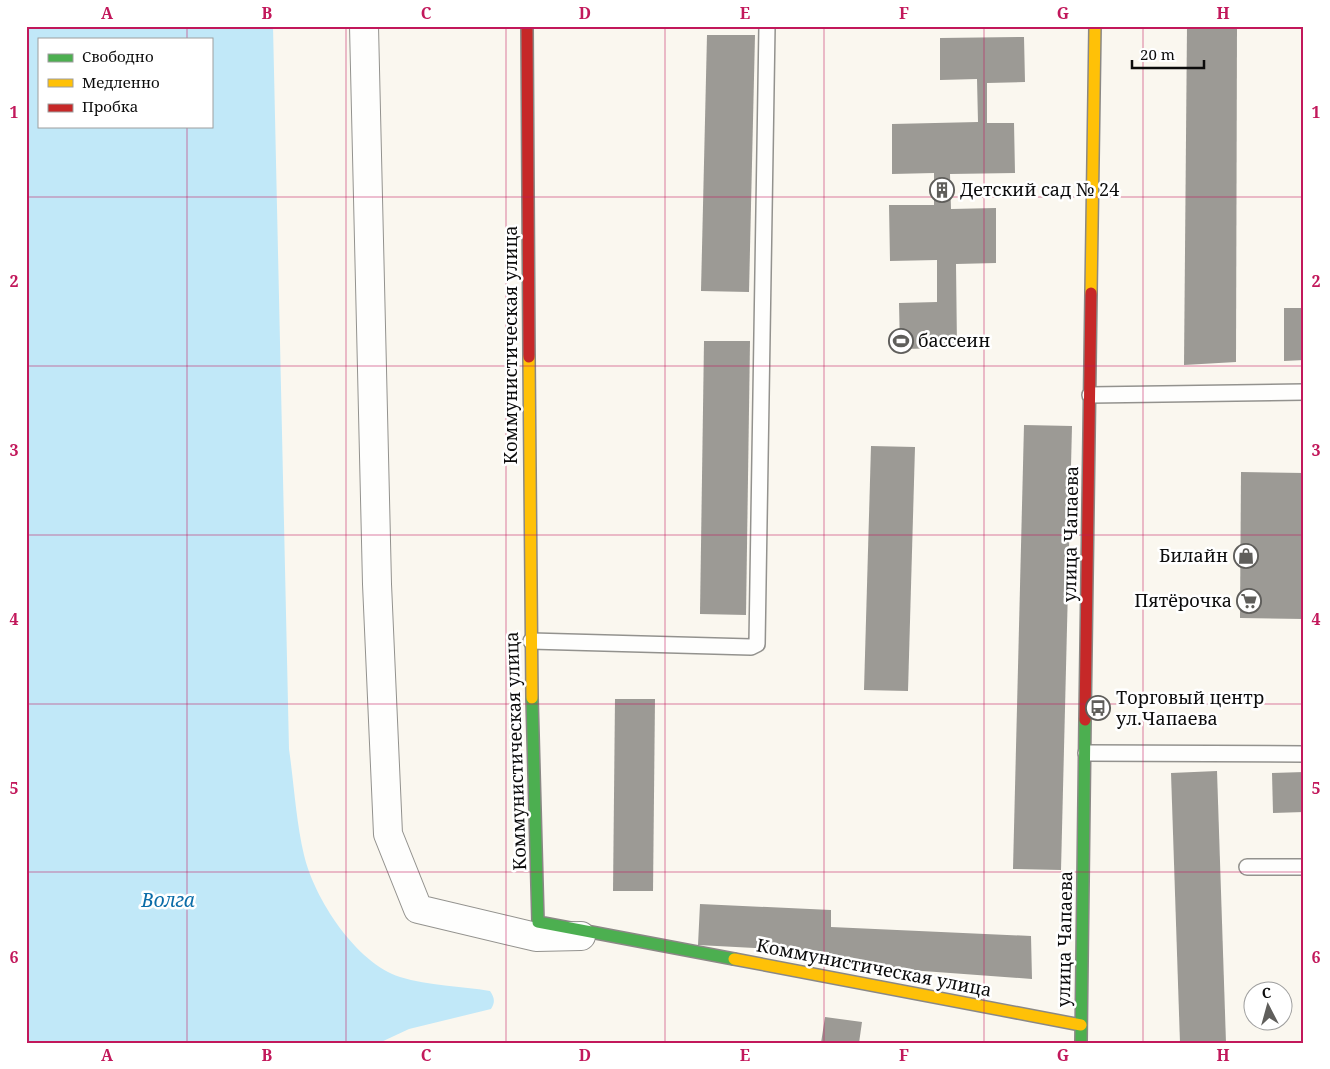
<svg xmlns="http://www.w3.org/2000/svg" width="1330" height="1069" font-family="'Noto Serif',serif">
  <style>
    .water { fill: #c1e8f8; fill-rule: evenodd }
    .building { fill: #9c9a95 }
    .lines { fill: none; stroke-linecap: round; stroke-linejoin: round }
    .lane-casing { stroke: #93928e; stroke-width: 18 }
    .street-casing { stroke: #93928e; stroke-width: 30 }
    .fast-casing { stroke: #8a8885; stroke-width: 14 }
    .slow-casing { stroke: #8a8885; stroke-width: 14 }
    .jam-casing { stroke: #8a8885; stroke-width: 14 }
    .lane { stroke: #fefefd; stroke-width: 15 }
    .street { stroke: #fefefd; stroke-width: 28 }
    .fast { stroke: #4caf50; stroke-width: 11 }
    .slow { stroke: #ffc107; stroke-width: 11 }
    .jam { stroke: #c62828; stroke-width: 11 }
    .grid { fill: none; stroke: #c2185b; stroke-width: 1; stroke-opacity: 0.55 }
    .labels { text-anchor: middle; stroke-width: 5; stroke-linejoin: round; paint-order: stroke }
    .poi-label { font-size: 18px; fill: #0c0c0c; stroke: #fff; text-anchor: start }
    .street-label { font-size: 18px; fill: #0c0c0c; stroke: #fff }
    .water-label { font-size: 19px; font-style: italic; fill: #0a6ca8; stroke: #fff }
    .neatline { fill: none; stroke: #c2185b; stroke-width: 2 }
    .grid-label { font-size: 16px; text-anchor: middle; font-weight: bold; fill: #c2185b }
  </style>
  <rect width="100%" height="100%" fill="#faf7ef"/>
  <path class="water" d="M 26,26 L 273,26 L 289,749 C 294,784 296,821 304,855 C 314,898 356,963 400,977 C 429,986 461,986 490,991 C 495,998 495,1003 491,1009 L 409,1029 L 379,1043 L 26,1043 ZM 39,39 L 211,39 L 211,126 L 39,126 Z"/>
  <g class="building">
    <path d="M 1187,26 L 1237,26 L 1236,362 L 1184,365 Z"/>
    <path d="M 707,35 L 755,35 L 749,292 L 701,291 Z"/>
    <path d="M 1024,37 L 1025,82 L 987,83 L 987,123 L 1014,123 L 1015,173 L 950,174 L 951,209 L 996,208 L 996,263 L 956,264 L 957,348 L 900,349 L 899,303 L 937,302 L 937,260 L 890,261 L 889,205 L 934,205 L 934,173 L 892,174 L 892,124 L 978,122 L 977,79 L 940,80 L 940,38 Z"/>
    <path d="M 1284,308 L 1304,308 L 1304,360 L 1284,361 Z"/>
    <path d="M 704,341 L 750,341 L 746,615 L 700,614 Z"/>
    <path d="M 1024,425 L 1072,426 L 1061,870 L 1013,869 Z"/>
    <path d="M 871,446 L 915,447 L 908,691 L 864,690 Z"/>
    <path d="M 1241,472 L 1304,473 L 1304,619 L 1240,618 Z"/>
    <path d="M 615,699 L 655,699 L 653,891 L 613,891 Z"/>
    <path d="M 1217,771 L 1226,1043 L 1180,1043 L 1171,773 Z"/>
    <path d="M 1304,772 L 1304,812 L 1273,813 L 1272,773 Z"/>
    <path d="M 700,904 L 831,910 L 831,927 L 1031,936 L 1032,979 L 828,964 L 829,952 L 698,945 Z"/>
    <path d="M 825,1017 L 862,1022 L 859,1043 L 821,1043 Z"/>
  </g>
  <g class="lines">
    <defs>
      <g id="lane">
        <path d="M 1090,395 L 1304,392"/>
        <path d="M 531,641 L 751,647 L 757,644 L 767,26"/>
        <path d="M 1086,753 L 1304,754"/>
        <path d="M 1247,867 L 1304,867"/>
      </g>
      <path id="street" d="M 364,26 L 377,584 L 388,834 L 418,909 L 536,937 L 581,936"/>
      <g id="fast">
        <path d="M 532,698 L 538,922 L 734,959"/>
        <path d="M 1081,1042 L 1085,720"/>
      </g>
      <g id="slow">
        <path d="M 1091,293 L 1095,26"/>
        <path d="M 529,357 L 532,698"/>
        <path d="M 734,959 L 1081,1025"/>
      </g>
      <g id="jam">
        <path d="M 527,26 L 529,357"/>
        <path d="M 1085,720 L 1091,293"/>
      </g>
    </defs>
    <use href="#lane" class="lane-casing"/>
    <use href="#street" class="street-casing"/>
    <use href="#fast" class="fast-casing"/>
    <use href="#slow" class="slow-casing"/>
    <use href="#jam" class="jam-casing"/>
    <use href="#lane" class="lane"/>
    <use href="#street" class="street"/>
    <use href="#fast" class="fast"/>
    <use href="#slow" class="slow"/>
    <use href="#jam" class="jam"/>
  </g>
  <path class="grid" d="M 187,26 L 187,39M 346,26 L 346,1043M 506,26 L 506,1043M 665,26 L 665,1043M 824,26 L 824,1043M 984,26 L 984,1043M 1143,26 L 1143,1043M 187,126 L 187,1043M 26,197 L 1304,197M 26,366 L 1304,366M 26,535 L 1304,535M 26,704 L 1304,704M 26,872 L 1304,872"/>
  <defs>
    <symbol id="building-ring" viewBox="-11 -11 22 22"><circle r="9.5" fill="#fff" stroke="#5f5e5b" stroke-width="1.5"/><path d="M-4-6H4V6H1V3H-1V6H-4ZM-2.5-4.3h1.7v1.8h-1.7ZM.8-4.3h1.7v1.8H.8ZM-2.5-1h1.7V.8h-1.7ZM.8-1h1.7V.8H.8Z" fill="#5f5e5b"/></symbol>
    <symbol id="stadium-ring" viewBox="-11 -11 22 22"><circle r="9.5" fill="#fff" stroke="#5f5e5b" stroke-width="1.5"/><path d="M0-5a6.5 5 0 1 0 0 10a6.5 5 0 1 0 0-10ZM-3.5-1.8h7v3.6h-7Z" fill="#5f5e5b"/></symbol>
    <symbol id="shop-ring" viewBox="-11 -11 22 22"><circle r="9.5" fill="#fff" stroke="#5f5e5b" stroke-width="1.5"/><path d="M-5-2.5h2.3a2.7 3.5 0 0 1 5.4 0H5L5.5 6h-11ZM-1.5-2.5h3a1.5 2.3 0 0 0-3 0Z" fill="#5f5e5b"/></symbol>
    <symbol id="supermarket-ring" viewBox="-11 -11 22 22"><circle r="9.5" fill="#fff" stroke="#5f5e5b" stroke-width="1.5"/><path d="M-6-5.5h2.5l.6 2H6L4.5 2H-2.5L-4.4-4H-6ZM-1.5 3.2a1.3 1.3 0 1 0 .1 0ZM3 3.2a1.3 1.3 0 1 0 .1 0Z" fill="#5f5e5b"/></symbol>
    <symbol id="bus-ring" viewBox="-11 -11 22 22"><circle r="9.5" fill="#fff" stroke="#5f5e5b" stroke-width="1.5"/><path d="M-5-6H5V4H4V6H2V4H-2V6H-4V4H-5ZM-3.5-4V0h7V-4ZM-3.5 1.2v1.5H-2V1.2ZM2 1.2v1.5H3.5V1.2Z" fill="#5f5e5b"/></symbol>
  </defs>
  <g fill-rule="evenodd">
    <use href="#building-ring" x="928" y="176" width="28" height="28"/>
    <use href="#stadium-ring" x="887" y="327" width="28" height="28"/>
    <use href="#shop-ring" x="1232" y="542" width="28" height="28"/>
    <use href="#supermarket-ring" x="1235" y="587" width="28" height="28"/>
    <use href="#bus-ring" x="1084" y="694" width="28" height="28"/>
  </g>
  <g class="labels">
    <g class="poi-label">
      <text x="960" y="196">Детский сад № 24</text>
      <text x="918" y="347">бассеин</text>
      <text x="1228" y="562" text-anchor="end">Билайн</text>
      <text x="1232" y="607" text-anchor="end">Пятёрочка</text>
      <text x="1116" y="704">Торговый центр<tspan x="1116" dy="21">ул.Чапаева</tspan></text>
    </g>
    <g class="street-label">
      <text transform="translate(511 345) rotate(-90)" y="6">Коммунистическая улица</text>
      <text transform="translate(1071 534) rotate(-89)" y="6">улица Чапаева</text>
      <text transform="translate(516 751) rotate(-92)" y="6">Коммунистическая улица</text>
      <text transform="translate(1065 939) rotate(-89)" y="6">улица Чапаева</text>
      <text transform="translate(874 968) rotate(11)" y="6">Коммунистическая улица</text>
    </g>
    <g class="water-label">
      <text x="168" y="907">Волга</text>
    </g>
  </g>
  <rect width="1330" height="1069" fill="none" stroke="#ffffff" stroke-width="55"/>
  <rect x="38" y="38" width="175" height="90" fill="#ffffff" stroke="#9e9e9e"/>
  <rect x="48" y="54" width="25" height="8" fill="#4caf50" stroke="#9e9e9e"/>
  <text x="82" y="62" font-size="15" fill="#0c0c0c">Свободно</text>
  <rect x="48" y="79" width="25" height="8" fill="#ffc107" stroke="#9e9e9e"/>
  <text x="82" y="88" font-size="15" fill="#0c0c0c">Медленно</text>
  <rect x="48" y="104" width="25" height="8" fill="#c62828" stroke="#9e9e9e"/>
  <text x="82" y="112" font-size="15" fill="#0c0c0c">Пробка</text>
  <g transform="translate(1268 1006) rotate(354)"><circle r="24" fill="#ffffff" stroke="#9e9e9e"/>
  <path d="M0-4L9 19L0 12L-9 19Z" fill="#5f5e5b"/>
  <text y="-8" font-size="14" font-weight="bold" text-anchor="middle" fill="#0c0c0c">С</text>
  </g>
  <path d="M1132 60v8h72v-8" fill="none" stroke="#0c0c0c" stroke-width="2.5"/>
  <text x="1140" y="60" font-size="15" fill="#0c0c0c" stroke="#ffffff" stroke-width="4" paint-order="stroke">20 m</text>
  <rect x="28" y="28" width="1274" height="1014" class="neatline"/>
  <g class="grid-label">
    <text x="107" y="19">A</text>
    <text x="267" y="19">B</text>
    <text x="426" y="19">C</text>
    <text x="585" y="19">D</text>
    <text x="745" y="19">E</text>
    <text x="904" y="19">F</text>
    <text x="1063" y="19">G</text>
    <text x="1223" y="19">H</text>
    <text x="14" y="118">1</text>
    <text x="1316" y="118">1</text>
    <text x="14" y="287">2</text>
    <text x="1316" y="287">2</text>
    <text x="14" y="456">3</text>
    <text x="1316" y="456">3</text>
    <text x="14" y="625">4</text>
    <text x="1316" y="625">4</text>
    <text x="14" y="794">5</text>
    <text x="1316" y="794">5</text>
    <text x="14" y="963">6</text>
    <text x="1316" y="963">6</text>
    <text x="107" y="1061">A</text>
    <text x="267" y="1061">B</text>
    <text x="426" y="1061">C</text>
    <text x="585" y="1061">D</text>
    <text x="745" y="1061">E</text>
    <text x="904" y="1061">F</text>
    <text x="1063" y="1061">G</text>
    <text x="1223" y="1061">H</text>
  </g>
</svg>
